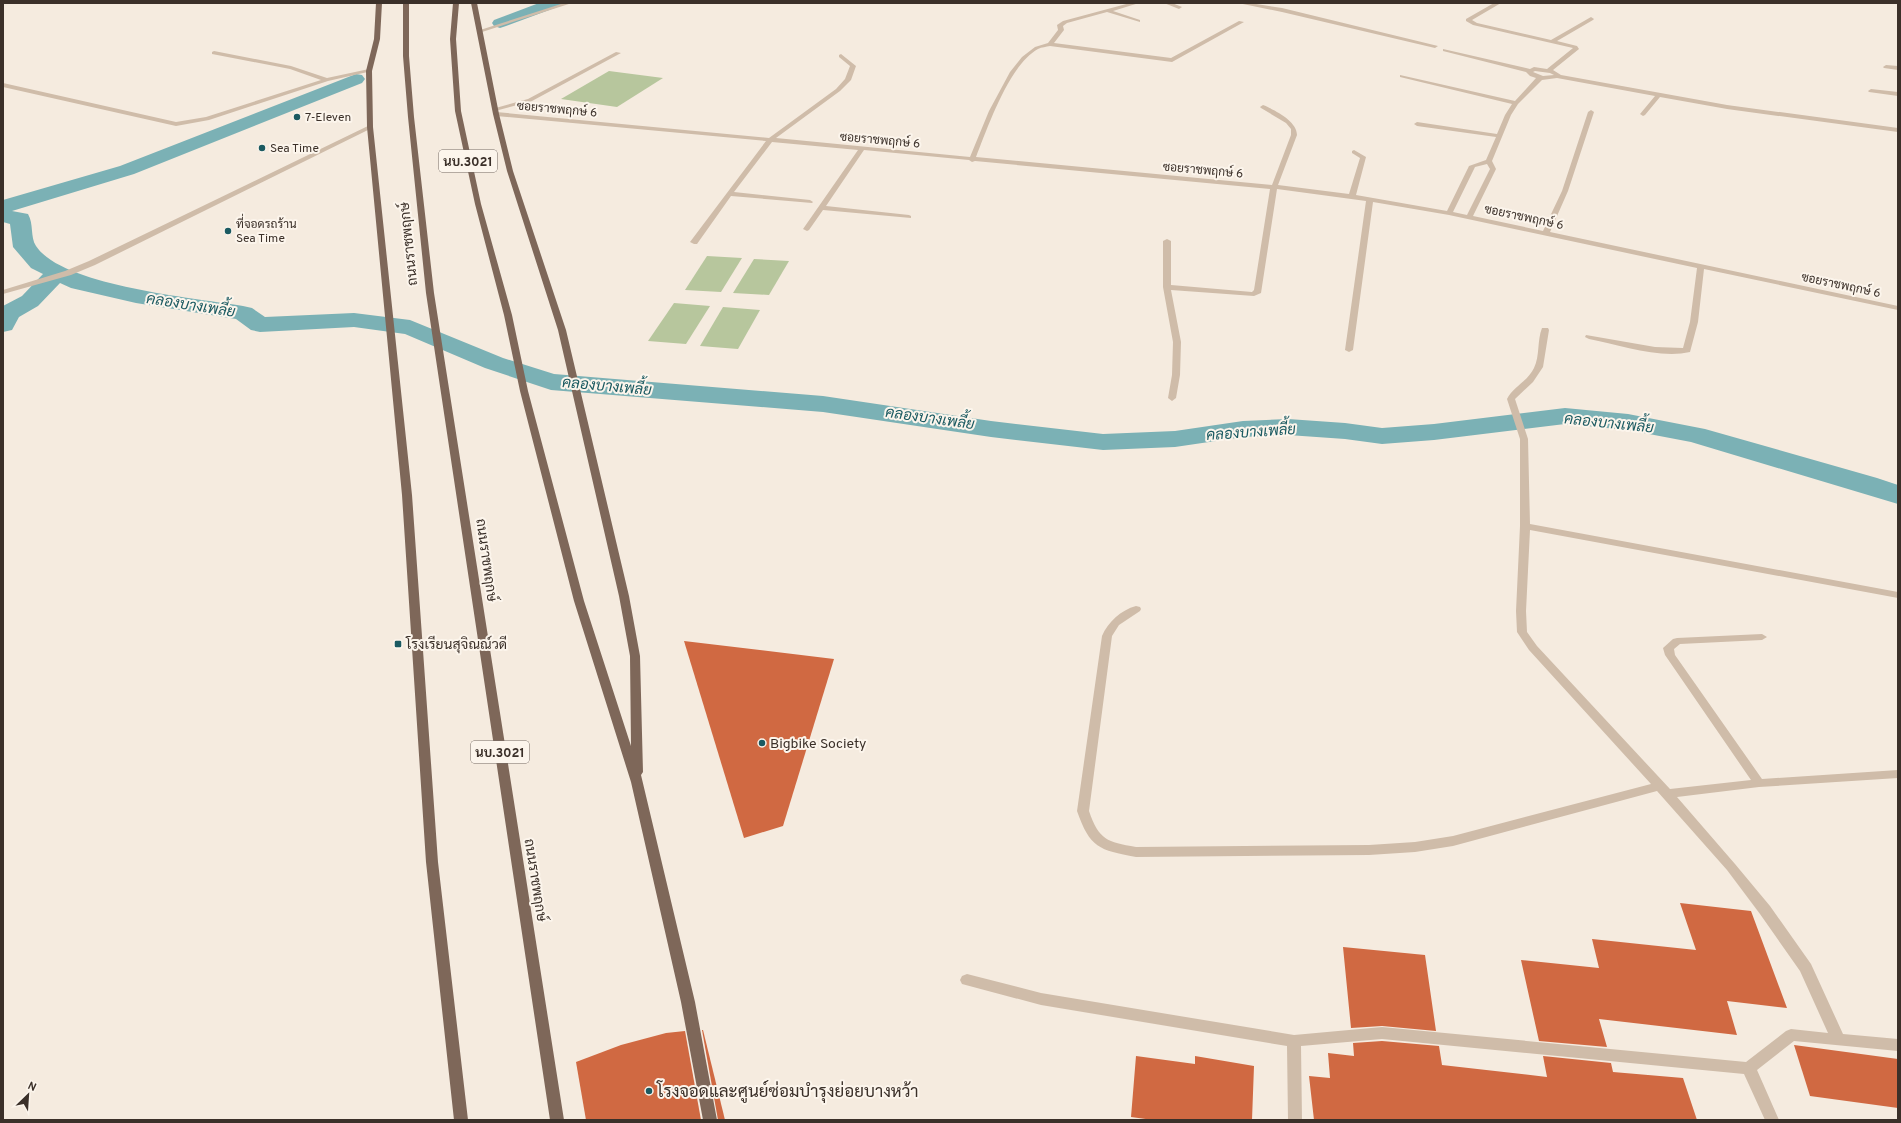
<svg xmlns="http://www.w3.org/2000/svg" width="1901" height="1123" font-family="Overpass,Sarabun,sans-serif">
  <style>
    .green { fill: #b7c69d }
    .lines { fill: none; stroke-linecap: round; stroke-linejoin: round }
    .canal { fill: #7bb1b5; fill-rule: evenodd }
    .building { fill: #d06942 }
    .minor { fill: #cfbca9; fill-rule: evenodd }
    .major { fill: #7e6759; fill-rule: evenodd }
    .poi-dot { fill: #1b5a61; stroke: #fcf5ec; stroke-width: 1.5 }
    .labels { text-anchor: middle; stroke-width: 4; stroke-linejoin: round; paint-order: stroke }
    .far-street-label { font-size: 12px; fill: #3b3029; stroke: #fcf5ec }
    .far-poi-label { font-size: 12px; fill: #3b3029; stroke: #fcf5ec; text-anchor: start }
    .shield { fill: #fcf5ec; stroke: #756b64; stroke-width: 1 }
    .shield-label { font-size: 13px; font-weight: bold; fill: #3b3029 }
    .street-label { font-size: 14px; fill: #3b3029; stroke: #fcf5ec }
    .poi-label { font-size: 14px; fill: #3b3029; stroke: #fcf5ec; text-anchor: start }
    .water-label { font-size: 15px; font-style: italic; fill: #1b5a61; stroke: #fcf5ec }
    .near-poi-label { font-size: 17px; fill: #3b3029; stroke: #fcf5ec; text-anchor: start }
  </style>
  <rect width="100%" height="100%" fill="#f5ebdf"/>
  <g class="green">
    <path d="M 609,71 L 663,78 L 617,107 L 561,99 Z"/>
    <path d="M 707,256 L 742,258 L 721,292 L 685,290 Z"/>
    <path d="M 754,259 L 789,261 L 769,295 L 733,293 Z"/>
    <path d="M 674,303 L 710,306 L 686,344 L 648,341 Z"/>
    <path d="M 723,307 L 760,310 L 738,349 L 700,346 Z"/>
  </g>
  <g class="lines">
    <g class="canal">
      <path d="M 539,3 L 562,3 L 560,6 L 506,26 L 500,28 L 494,26 L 492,23 L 494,20 Z"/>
      <path d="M 356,74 L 362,75 L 365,79 L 362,83 L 134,174 L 12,211 L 28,214 C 34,224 30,237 36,246 C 62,286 196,298 243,306 L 252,308 L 265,317 L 354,313 L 410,320 L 503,358 L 554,374 L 823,396 L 991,421 L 1103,434 L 1175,431 L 1243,421 L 1288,419 L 1345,423 L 1382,428 L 1434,424 L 1565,408 L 1628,414 L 1705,429 L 1877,478 L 1898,485 L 1898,504 L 1691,442 L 1628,430 L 1565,424 L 1434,440 L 1382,444 L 1345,439 L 1288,435 L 1243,437 L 1175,447 L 1103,450 L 991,437 L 823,412 L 551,390 L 485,368 L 405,334 L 354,327 L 260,332 L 251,330 L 236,319 L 136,303 L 71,288 L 60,283 L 38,306 L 19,317 L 12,330 L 3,332 L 3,306 L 22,296 L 43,274 L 31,268 L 13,247 L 10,224 L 3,222 L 3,200 L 120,166 Z"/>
    </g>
  </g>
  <g class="building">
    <path d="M 684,641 L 834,659 L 783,826 L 744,838 Z"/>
    <path d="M 1680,903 L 1751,911 L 1787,1008 L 1727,1001 L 1737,1035 L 1599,1019 L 1607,1047 L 1539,1041 L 1521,960 L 1599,968 L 1592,939 L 1696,950 Z"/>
    <path d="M 1343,947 L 1425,955 L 1436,1031 L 1382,1026 L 1351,1028 Z"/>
    <path d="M 702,1030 L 703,1030 L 725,1120 L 718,1120 Z"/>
    <path d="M 685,1031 L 701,1120 L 586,1120 L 576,1062 L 621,1045 L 666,1033 Z"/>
    <path d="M 1382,1041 L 1439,1046 L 1442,1065 L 1547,1077 L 1543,1056 L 1611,1063 L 1613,1072 L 1683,1078 L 1697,1120 L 1314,1120 L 1309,1076 L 1330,1078 L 1328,1053 L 1354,1056 L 1353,1043 Z"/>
    <path d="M 1794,1045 L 1898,1059 L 1898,1108 L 1810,1096 Z"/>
    <path d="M 1136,1056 L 1195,1064 L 1195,1056 L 1254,1066 L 1252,1120 L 1153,1120 L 1131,1117 Z"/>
  </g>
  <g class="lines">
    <g class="minor">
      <path d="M 564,3 L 572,3 L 482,32 L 477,31 Z"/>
      <path d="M 1130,3 L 1139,3 L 1113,11 L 1140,20 L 1140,22 L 1107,12 L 1067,23 L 1063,26 L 1064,30 L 1054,43 L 1171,58 L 1239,21 L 1244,22 L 1172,62 L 1050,46 C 1046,47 1042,47 1038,49 C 1009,65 988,127 976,157 L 1272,185 L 1291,135 L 1291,129 L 1286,123 L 1261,108 L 1260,107 L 1263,105 C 1275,110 1297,121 1297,135 L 1278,185 L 1349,194 L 1360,158 L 1352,153 L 1352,151 L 1354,150 L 1366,157 L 1356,195 L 1447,211 L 1469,166 L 1486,160 L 1496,137 L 1417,126 L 1414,124 L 1417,122 L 1497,134 L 1505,115 L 1512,104 L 1400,77 L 1400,75 L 1515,101 L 1536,78 L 1530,76 L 1526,72 L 1443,51 L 1443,49 L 1530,69 L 1534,67 L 1547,69 L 1573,48 L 1473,25 L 1466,21 L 1466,19 L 1494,3 L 1501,3 L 1472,20 L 1477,23 L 1551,40 L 1591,17 L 1594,19 L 1593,20 L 1557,41 L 1577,46 L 1579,49 L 1553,70 L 1561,75 L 1727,105 L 1898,128 L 1898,132 L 1727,109 L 1660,97 L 1645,115 L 1643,116 L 1640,114 L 1655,96 L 1557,78 L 1542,80 L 1518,104 L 1511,115 L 1492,161 L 1496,169 L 1473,216 L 1543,231 L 1562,191 L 1588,112 L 1591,110 L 1594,112 L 1568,191 L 1550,232 L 1898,306 L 1898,310 L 1704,269 L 1698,322 L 1690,352 C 1660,359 1619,345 1589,339 L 1585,337 L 1586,335 L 1655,347 L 1683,348 L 1690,322 L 1697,268 L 1449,215 L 1373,202 L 1353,350 L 1349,352 L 1345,350 L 1366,201 L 1277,189 L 1261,293 L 1254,296 L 1171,290 L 1181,342 L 1180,375 L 1176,398 L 1172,401 L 1168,398 L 1172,375 L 1173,342 L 1163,287 L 1163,241 L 1167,239 L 1171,241 L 1171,285 L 1252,292 L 1254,290 L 1270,189 L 975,161 L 972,162 L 969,160 L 864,150 L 826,206 L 909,215 L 911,216 L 911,218 L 823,210 L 809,230 L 807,231 L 803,229 L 858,150 L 772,142 L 734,192 L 810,200 L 813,202 L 812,203 L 731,196 L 697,244 L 694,244 L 690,242 L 766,141 L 496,116 L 493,114 L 496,112 L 769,138 L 836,89 L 845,79 L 850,66 L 839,57 L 839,55 L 841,54 L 856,66 L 851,80 L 840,91 L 776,138 L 970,157 L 989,111 L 1010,72 L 1022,57 L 1035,47 L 1048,43 L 1058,30 L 1057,25 L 1063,21 ZM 1535,71 L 1550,73 L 1554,75 L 1543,76 L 1533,72 ZM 1487,164 L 1490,169 L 1467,215 L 1453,212 L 1475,167 Z"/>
      <path d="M 1164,3 L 1172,3 L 1182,7 L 1179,9 Z"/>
      <path d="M 1238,3 L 1250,3 L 1282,8 L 1438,46 L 1435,48 L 1282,12 Z"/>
      <path d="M 214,51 L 291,66 L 327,78 L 369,69 L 372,71 L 328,81 L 209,120 L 176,126 L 3,87 L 3,83 L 176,122 L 206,117 L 321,80 L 290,69 L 212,54 L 212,52 Z"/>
      <path d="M 616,52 L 621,53 L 532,101 L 495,111 L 492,109 L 528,99 Z"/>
      <path d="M 1886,65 L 1898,66 L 1898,70 L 1884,68 L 1883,67 Z"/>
      <path d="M 1871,89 L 1898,92 L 1898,96 L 1869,92 L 1868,91 Z"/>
      <path d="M 370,125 L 372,126 L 372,128 L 95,265 L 71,275 L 3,294 L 3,290 L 65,271 L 89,261 Z"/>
      <path d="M 1542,328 L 1548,328 L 1549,330 L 1543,367 L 1533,382 L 1515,399 L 1528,439 L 1530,524 L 1898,592 L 1898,598 L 1530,530 L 1526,611 L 1527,632 L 1537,646 L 1670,789 L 1751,780 L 1665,655 L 1663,648 L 1673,639 L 1677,638 L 1762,634 L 1767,637 L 1762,640 L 1680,644 L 1674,649 L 1675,655 L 1762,779 L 1898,770 L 1898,778 L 1759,787 L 1677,797 L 1735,864 L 1770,906 L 1811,964 L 1843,1034 L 1898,1039 L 1898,1051 L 1794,1041 L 1757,1070 L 1779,1120 L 1765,1120 L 1744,1074 L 1382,1039 L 1301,1046 L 1302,1120 L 1288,1120 L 1287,1046 L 1041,1005 L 962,984 L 960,980 L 962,976 L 967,974 L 1041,993 L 1294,1035 L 1382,1027 L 1746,1062 L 1786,1031 L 1791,1029 L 1828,1033 L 1800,971 L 1760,914 L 1727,870 L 1657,791 L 1453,846 L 1415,852 L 1369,855 L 1136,857 C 1099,850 1090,848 1077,811 L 1102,636 C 1108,622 1121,610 1136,606 L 1140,607 L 1141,609 L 1140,611 L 1119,625 L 1112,636 L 1089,811 C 1099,840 1107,842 1136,847 L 1369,845 L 1415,842 L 1453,836 L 1651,784 L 1529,650 L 1517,632 L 1516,611 L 1520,526 L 1520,439 L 1507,399 C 1513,387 1528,381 1534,368 C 1540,356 1537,340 1542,328 Z"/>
    </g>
    <g class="major">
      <path d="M 376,3 L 382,3 L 380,39 L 372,71 L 373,127 L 412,495 L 438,862 L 468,1120 L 454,1120 L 426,862 L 402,495 L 367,127 L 366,71 L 374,39 Z"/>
      <path d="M 403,3 L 409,3 L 409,56 L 414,117 L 434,293 L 564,1120 L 550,1120 L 426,293 L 408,117 L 403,56 Z"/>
      <path d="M 453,3 L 459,3 L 456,39 L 461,111 L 481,204 L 512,315 L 528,391 L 584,601 L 631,746 L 630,656 L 619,596 L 558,330 L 507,171 L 493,114 L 471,3 L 477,3 L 499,114 L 513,171 L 566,330 L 629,596 L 640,656 L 643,772 L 641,775 L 695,1002 L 717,1120 L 703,1120 L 681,1002 L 631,782 L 574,601 L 520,391 L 504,315 L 475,204 L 455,111 L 450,39 Z"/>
    </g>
  </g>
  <g class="poi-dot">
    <circle cx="297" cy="117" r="4"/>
    <circle cx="262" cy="148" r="4"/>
    <circle cx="228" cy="231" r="4"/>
    <rect x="394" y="640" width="8" height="8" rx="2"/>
    <circle cx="762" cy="743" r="4"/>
    <circle cx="649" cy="1091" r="4"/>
  </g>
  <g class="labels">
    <g class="far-street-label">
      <text transform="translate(557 109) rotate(5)" y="4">ซอยราชพฤกษ์ 6</text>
      <text transform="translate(880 140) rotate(5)" y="4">ซอยราชพฤกษ์ 6</text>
      <text transform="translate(1203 170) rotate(5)" y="4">ซอยราชพฤกษ์ 6</text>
      <text transform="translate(1524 217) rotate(12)" y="4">ซอยราชพฤกษ์ 6</text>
      <text transform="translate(1841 285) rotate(12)" y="4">ซอยราชพฤกษ์ 6</text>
    </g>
    <g class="far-poi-label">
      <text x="305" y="121">7-Eleven</text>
      <text x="270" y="152">Sea Time</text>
      <text x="236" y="228">ที่จอดรถร้าน<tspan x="236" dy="14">Sea Time</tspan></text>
    </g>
    <g class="shield">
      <rect x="439" y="150" width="58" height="22" rx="3"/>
      <rect x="471" y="741" width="58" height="22" rx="3"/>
    </g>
    <g class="shield-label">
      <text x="468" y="166">นบ.3021</text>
      <text x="500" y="757">นบ.3021</text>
    </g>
    <g class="street-label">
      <text transform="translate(408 244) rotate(-96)" y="5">ถนนราชพฤกษ์</text>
      <text transform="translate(487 560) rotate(82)" y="5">ถนนราชพฤกษ์</text>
      <text transform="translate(536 880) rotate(81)" y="5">ถนนราชพฤกษ์</text>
    </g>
    <g class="poi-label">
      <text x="406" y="649">โรงเรียนสุจิณณ์วดี</text>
      <text x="770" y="748">Bigbike Society</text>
    </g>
    <g class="water-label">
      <text transform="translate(191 305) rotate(9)" y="5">คลองบางเพลี้ย</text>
      <text transform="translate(607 386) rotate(5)" y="5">คลองบางเพลี้ย</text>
      <text transform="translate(930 418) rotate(8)" y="5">คลองบางเพลี้ย</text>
      <text transform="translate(1609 423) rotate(6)" y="5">คลองบางเพลี้ย</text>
      <text transform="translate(1251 432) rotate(-4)" y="5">คลองบางเพลี้ย</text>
    </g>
    <g class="near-poi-label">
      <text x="657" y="1097">โรงจอดและศูนย์ซ่อมบำรุงย่อยบางหว้า</text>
    </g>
  </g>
  <rect width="1901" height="1123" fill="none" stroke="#3b3029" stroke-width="8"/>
  <g transform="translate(28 1095) rotate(25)" stroke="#fcf5ec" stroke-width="3" paint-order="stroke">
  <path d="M0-3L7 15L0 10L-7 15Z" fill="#3b3029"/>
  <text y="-6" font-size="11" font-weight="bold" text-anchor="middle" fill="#3b3029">N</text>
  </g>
</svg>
